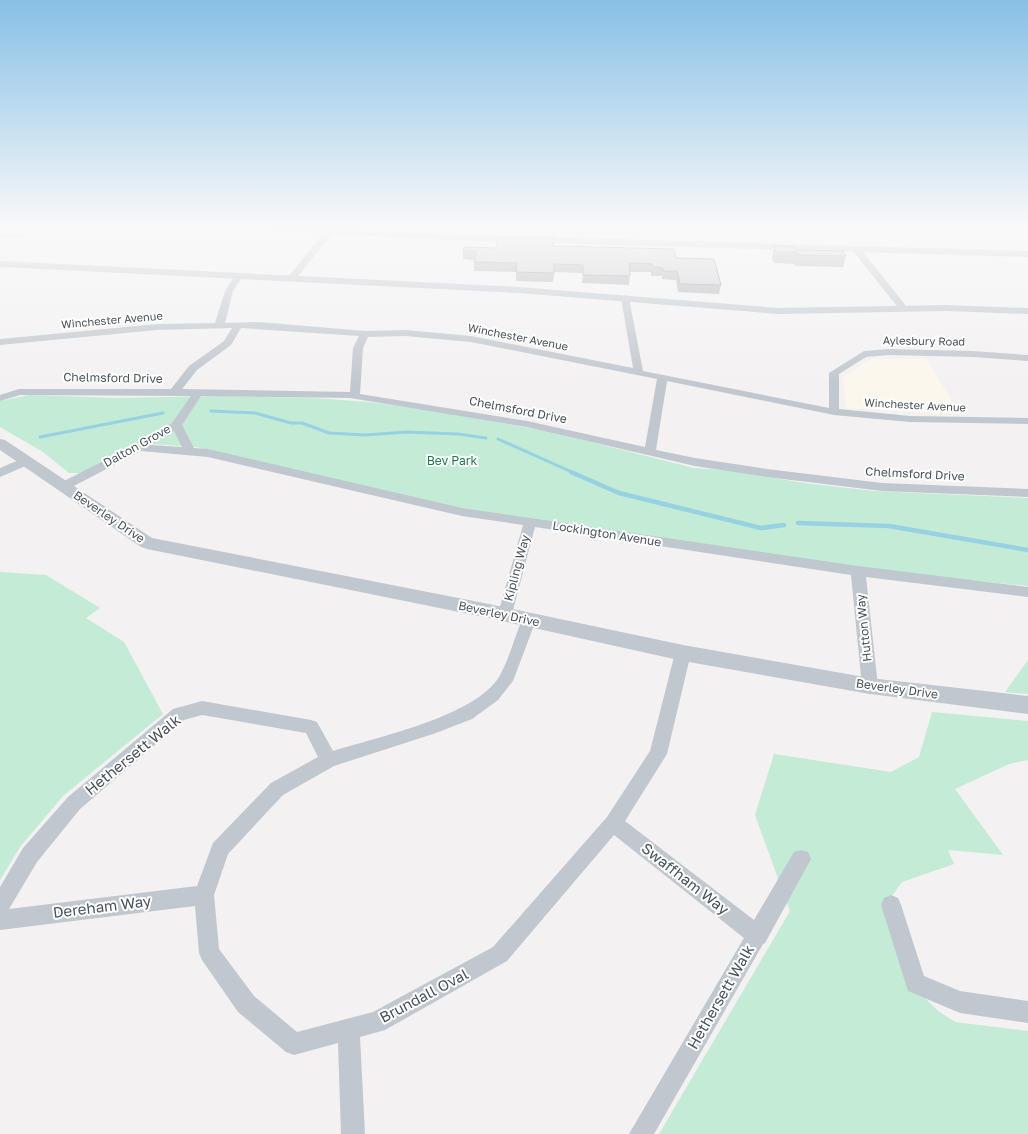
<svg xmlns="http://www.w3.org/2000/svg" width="1028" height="1134" font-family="'Golos Text',sans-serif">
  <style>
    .commercial { fill: #fbf7ed }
    .green { fill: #c4ebd5 }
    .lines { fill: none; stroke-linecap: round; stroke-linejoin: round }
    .stream-far1 { stroke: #96d1e4; stroke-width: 3 }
    .stream { stroke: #96d1e4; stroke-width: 4.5 }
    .minor { fill: #c0c7ce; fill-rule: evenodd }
    .tertiary { fill: #c0c7ce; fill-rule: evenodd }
    .wall { fill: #afb0b5 }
    .building { fill: #cbcdd2; stroke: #8e9093 }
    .labels { text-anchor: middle; stroke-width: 4; stroke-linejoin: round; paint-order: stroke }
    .far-street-label { font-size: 11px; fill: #4a535c; stroke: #fff }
    .street-label { font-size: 12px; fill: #4a535c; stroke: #fff }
    .park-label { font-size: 12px; fill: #21774f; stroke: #fff }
    .near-street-label { font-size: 15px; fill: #4a535c; stroke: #fff }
  </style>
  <rect width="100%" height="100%" fill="#f3f1f1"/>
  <path class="commercial" d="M 871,359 L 926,359 L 961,415 L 846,408 L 843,378 Z"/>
  <g class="green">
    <path d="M 542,227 L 601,227 L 597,238 L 545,236 Z"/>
    <path d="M 29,395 L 116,398 L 218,396 L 313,398 L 369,402 L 433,411 L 547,431 L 694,468 L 727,470 L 804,483 L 874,491 L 1028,498 L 1028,586 L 920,575 L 591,529 L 438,504 L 196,447 L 138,443 L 82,473 L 69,473 L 43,452 L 0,427 L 0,401 Z"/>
    <path d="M 0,572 L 46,575 L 100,608 L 86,618 L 124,642 L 163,714 L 63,796 L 20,847 L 0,880 Z"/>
    <path d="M 1028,660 L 1028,694 L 1005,692 Z"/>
    <path d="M 932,712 L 1028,721 L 1028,760 L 1009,764 L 955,789 L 1003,855 L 948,850 L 954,864 L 902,882 L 887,903 L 912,985 L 938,1011 L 955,1022 L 1028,1031 L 1028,1134 L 659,1134 L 790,911 L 755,815 L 774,754 L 891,772 L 919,757 Z"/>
  </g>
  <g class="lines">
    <g class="stream-far1">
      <path d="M 211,411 L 255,413 L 291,423 L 302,423 L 329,433 L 365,435 L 407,432 L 458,434 L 486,438"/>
      <path d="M 40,437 L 163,413"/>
      <path d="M 498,439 L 574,473"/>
    </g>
    <g class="stream">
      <path d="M 571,472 L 619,493 L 761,528 L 784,525"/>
      <path d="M 798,523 L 889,526 L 1028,550"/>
    </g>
    <g class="minor">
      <path d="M 327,229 L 334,231 L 295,280 L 289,280 L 289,276 Z"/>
      <path d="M 0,233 L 21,234 L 25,236 L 21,238 L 0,237 Z"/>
      <path d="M 853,247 L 859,247 L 907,307 L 907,311 L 901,311 L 853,251 Z"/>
      <path d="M 239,273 L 243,276 L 233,291 L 225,323 L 259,322 L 365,331 L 405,330 L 471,336 L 633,368 L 621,298 L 625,295 L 629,298 L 643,371 L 829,408 L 829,373 L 864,351 L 889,349 L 973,351 L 1028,355 L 1028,361 L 973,357 L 889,355 L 866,357 L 839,374 L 839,409 L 910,416 L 1028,418 L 1028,424 L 910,422 L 834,415 L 667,381 L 656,450 L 695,458 L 767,469 L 882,483 L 1028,489 L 1028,497 L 882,491 L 767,477 L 695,466 L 527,427 L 350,398 L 201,396 L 182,425 L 194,448 L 208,449 L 462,508 L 858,566 L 1028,587 L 1028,597 L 866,577 L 878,686 L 876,691 L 870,693 L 864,691 L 862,686 L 851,575 L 535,527 L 512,614 L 510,618 L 505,619 L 500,618 L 498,614 L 523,525 L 462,516 L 208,457 L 141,451 L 68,489 L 60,489 L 58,486 L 60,483 L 135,445 L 172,423 L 191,396 L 20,395 L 0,401 L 0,395 L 19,389 L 171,389 L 189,366 L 224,341 L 232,328 L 157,330 L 0,345 L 0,339 L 157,324 L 215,323 L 225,291 L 236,274 ZM 241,328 L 359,336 L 353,348 L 350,392 L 182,389 L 197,370 L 231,345 ZM 405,336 L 471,342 L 657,379 L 645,447 L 527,421 L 360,394 L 363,348 L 368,337 ZM 174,431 L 182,447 L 151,445 Z"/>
      <path d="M 26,457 L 32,461 L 30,464 L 0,477 L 0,468 Z"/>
      <path d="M 529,614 L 534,616 L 536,620 L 513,681 L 498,700 L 472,719 L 436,733 L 334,766 L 283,795 L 228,854 L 214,895 L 219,949 L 254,996 L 297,1032 L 373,1012 L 493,947 L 607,817 L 650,751 L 675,653 L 678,649 L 683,647 L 688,649 L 691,653 L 667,754 L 625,821 L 754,920 L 794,852 L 801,850 L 808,852 L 811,859 L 765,943 L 763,944 L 654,1134 L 629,1134 L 744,938 L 614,835 L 507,961 L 385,1030 L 360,1037 L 365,1134 L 341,1134 L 338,1043 L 294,1055 L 286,1052 L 238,1012 L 202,960 L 199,953 L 195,906 L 0,930 L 0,887 L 23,848 L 68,797 L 173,709 L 202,701 L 311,720 L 317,722 L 333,751 C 377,737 474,717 499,677 C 509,660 514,638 522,620 L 524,616 ZM 202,715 L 306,733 L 318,757 L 271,783 L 213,843 L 197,886 L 9,909 L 37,862 L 80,809 L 184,720 Z"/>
      <path d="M 891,895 L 898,898 L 901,905 L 924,976 L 960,991 L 1028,1001 L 1028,1023 L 960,1013 L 908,991 L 881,905 L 884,898 Z"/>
    </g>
    <g class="tertiary">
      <path d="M 249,227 L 308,227 L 453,234 L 1028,251 L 1028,257 L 453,240 L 254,230 Z"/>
      <path d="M 0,261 L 519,287 L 778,308 L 947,305 L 1028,308 L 1028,314 L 947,311 L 778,314 L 519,293 L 0,267 Z"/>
      <path d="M 0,439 L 5,440 L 152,538 L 484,603 L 683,645 L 870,678 L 1028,696 L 1028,714 L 870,694 L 683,661 L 484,617 L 147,549 L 141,547 L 0,450 Z"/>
    </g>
  </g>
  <g class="wall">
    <path d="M 553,246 L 676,258 L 721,285 L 719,294 L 678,292 L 676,280 L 662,279 L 662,276 L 651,276 L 651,272 L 630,272 L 629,285 L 582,283 L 583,273 L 554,272 L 553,282 L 516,281 L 516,272 L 474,271 L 474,260 L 463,259 L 463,251 L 496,248 Z"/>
    <path d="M 774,246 L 795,250 L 846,256 L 843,267 L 795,266 L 794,264 L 774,263 L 772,258 Z"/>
  </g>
  <g class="building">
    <path d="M 554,237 L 553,246 L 674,249 L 676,258 L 714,259 L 721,285 L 680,284 L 677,271 L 663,271 L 663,268 L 653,267 L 652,264 L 629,263 L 630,276 L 583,275 L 583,265 L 554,264 L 554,273 L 516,272 L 517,263 L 474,262 L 477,251 L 463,251 L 464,247 L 496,248 L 498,238 Z"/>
    <path d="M 774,246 L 794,247 L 795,250 L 843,251 L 846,256 L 798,255 L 797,252 L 776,252 Z"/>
  </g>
  <linearGradient id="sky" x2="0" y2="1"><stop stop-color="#87c0e6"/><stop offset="0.59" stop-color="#faf9f9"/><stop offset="1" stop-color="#faf9f9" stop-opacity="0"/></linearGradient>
  <rect width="1028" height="386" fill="url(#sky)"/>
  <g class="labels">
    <g class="far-street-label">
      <text transform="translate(112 320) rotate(-5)" y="4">Winchester Avenue</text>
      <text transform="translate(518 337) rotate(11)" y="4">Winchester Avenue</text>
      <text transform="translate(924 341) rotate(1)" y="4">Aylesbury Road</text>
      <text transform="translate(915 405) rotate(3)" y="4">Winchester Avenue</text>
    </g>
    <g class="street-label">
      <text transform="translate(113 378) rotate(1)" y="4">Chelmsford Drive</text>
      <text transform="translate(518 410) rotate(11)" y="4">Chelmsford Drive</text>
      <text transform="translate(137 446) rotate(-29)" y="4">Dalton Grove</text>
      <text transform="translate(915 474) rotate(3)" y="4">Chelmsford Drive</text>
      <text transform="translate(109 517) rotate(34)" y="4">Beverley Drive</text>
      <text transform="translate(607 534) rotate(9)" y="4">Lockington Avenue</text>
      <text transform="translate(517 568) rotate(-75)" y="4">Kipling Way</text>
      <text transform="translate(499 614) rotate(12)" y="4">Beverley Drive</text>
      <text transform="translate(864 628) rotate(-96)" y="4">Hutton Way</text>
      <text transform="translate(897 689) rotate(8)" y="4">Beverley Drive</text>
    </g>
    <g class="park-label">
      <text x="452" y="465">Bev Park</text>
    </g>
    <g class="near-street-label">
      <text transform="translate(133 755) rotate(-39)" y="5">Hethersett Walk</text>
      <text transform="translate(685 879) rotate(38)" y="5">Swaffham Way</text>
      <text transform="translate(102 907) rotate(-7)" y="5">Dereham Way</text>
      <text transform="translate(424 996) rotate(-28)" y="5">Brundall Oval</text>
      <text transform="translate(721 997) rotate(-60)" y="5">Hethersett Walk</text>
    </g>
  </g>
</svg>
